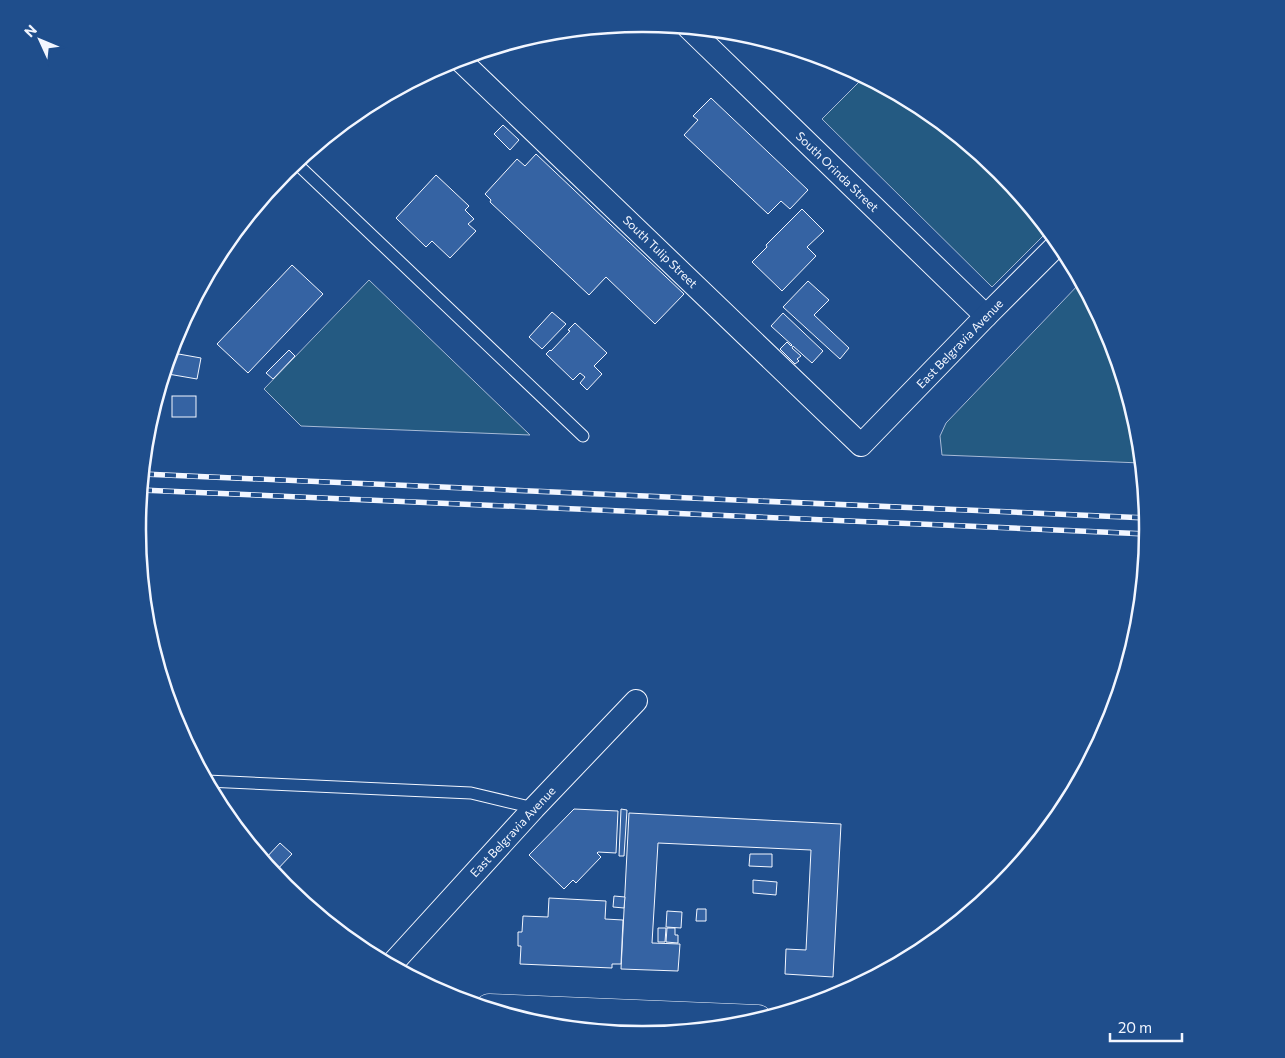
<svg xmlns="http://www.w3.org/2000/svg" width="1285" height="1058" font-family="Commissioner,sans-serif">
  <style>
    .green { fill: #245a82; stroke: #a8bbd7 }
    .building { fill: #3563a3; stroke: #f2f6ff }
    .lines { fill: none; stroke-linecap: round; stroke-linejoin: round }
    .lane-casing { stroke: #f2f6ff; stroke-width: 13 }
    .street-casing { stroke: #f2f6ff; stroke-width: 24 }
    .secondary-casing { stroke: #f2f6ff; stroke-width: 29 }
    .lane { stroke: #1f4e8c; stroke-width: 11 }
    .street { stroke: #1f4e8c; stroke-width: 22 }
    .secondary { stroke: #1f4e8c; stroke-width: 28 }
    .rail-casing { stroke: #f2f6ff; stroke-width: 5.5 }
    .rail { stroke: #1f4e8c; stroke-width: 4; stroke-dasharray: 11; stroke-linecap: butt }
    .labels { text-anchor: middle; stroke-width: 4; stroke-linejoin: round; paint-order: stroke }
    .street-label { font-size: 12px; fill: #f2f6ff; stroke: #1f4e8c }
    .rim { fill: none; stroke: #f2f6ff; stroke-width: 2.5 }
  </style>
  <rect width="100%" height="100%" fill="#1f4e8c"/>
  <g class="green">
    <path d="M 864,77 L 923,109 L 1000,172 L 1048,231 L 992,287 L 822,119 Z"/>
    <path d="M 369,280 L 530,435 L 301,426 L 264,389 Z"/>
    <path d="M 1081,282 L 1109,336 L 1138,431 L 1141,463 L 942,455 L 940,436 L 946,423 Z"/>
  </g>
  <g class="building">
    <path d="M 711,98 L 808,190 L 790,209 L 781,201 L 768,214 L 684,135 L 698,120 L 693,116 Z"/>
    <path d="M 503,125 L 519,140 L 510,150 L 494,134 Z"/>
    <path d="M 536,154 L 684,294 L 655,324 L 606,277 L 589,295 L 490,202 L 491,200 L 485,194 L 517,159 L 525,166 Z"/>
    <path d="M 436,175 L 469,206 L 465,210 L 474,219 L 468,224 L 476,231 L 450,258 L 432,241 L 426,247 L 396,218 Z"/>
    <path d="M 802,209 L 824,231 L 807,247 L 816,256 L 782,291 L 752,262 L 767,247 L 766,245 Z"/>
    <path d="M 292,265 L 323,294 L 248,373 L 217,344 Z"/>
    <path d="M 808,281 L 829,300 L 814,315 L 849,348 L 840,359 L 783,307 Z"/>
    <path d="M 552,312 L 566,324 L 542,349 L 529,337 Z"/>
    <path d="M 783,313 L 823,351 L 812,363 L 793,346 L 792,348 L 801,356 L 797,359 L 799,361 L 795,364 L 780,349 L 787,342 L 791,346 L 792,345 L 771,326 Z"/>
    <path d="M 575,323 L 607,353 L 594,366 L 602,374 L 587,390 L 580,383 L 585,377 L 580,373 L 573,380 L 546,354 L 550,350 L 551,351 L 570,331 L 568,330 Z"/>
    <path d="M 289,350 L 295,356 L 273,379 L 266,373 Z"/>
    <path d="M 173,353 L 201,358 L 197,379 L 168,374 Z"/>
    <rect x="172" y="396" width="24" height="21"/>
    <path d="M 574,809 L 618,811 L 616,853 L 598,852 L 597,853 L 601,857 L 576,883 L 573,880 L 564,889 L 529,855 Z"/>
    <path d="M 621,809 L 627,810 L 624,856 L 619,856 Z"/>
    <path d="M 629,813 L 841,824 L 833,977 L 785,974 L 786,949 L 806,950 L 811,850 L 658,843 L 652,943 L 680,944 L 678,971 L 621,969 Z"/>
    <path d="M 280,843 L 292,854 L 274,873 L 264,860 Z"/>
    <path d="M 750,854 L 772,854 L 772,867 L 749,866 Z"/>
    <path d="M 753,880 L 777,882 L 776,895 L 753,893 Z"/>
    <path d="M 614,896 L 625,897 L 624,908 L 613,907 Z"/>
    <path d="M 549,898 L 606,901 L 605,919 L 623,920 L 621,964 L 612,964 L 612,968 L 520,964 L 521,946 L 518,946 L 518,932 L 522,932 L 523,916 L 548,917 Z"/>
    <path d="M 697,909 L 706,909 L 706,921 L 696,921 Z"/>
    <path d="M 667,911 L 682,912 L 681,928 L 666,927 Z"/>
    <path d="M 658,928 L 666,928 L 665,942 L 658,942 Z"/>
    <path d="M 667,928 L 675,928 L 675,935 L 678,935 L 678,943 L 666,942 Z"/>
  </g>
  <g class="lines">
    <defs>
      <g id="lane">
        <path d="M 296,163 L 583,436"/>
        <path d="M 207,781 L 471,793 L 534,808"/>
      </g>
      <g id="street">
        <path d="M 689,28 L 986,316"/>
        <path d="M 459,59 L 861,445 L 986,316 L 1059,243"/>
        <path d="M 391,965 L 534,808 L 636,701"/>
      </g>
      <path id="secondary" d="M 489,1008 L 758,1019"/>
    </defs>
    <use href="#lane" class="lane-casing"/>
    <use href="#street" class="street-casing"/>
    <use href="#secondary" class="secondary-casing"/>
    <use href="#lane" class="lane"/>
    <use href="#street" class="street"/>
    <use href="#secondary" class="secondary"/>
    <defs>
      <g id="rail">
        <path d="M 143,474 L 1147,518"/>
        <path d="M 141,490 L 1147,534"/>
      </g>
    </defs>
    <use href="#rail" class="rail-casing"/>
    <use href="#rail" class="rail"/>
  </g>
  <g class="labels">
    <g class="street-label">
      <text transform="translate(837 172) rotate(44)" y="4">South Orinda Street</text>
      <text transform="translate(660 252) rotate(44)" y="4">South Tulip Street</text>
      <text transform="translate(960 344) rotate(-46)" y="4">East Belgravia Avenue</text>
      <text transform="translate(513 832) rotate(-47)" y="4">East Belgravia Avenue</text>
    </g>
  </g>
  <path d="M0 0H1285V1058H0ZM642 32H643A496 496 0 0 1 1139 528V530A496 496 0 0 1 643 1026H642A496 496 0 0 1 146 530V528A496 496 0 0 1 642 32Z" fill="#1f4e8c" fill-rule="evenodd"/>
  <path class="rim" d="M642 32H643A496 496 0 0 1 1139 528V530A496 496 0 0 1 643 1026H642A496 496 0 0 1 146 530V528A496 496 0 0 1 642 32Z"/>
  <g transform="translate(40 40) rotate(314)" stroke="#1f4e8c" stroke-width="4" paint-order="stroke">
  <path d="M0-4L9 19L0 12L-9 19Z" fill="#f2f6ff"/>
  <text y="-8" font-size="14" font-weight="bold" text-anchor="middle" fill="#f2f6ff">N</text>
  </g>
  <path d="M1110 1033v8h72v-8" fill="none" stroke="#f2f6ff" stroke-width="2.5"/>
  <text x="1118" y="1033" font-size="15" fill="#f2f6ff" stroke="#1f4e8c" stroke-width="4" paint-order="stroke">20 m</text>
</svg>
